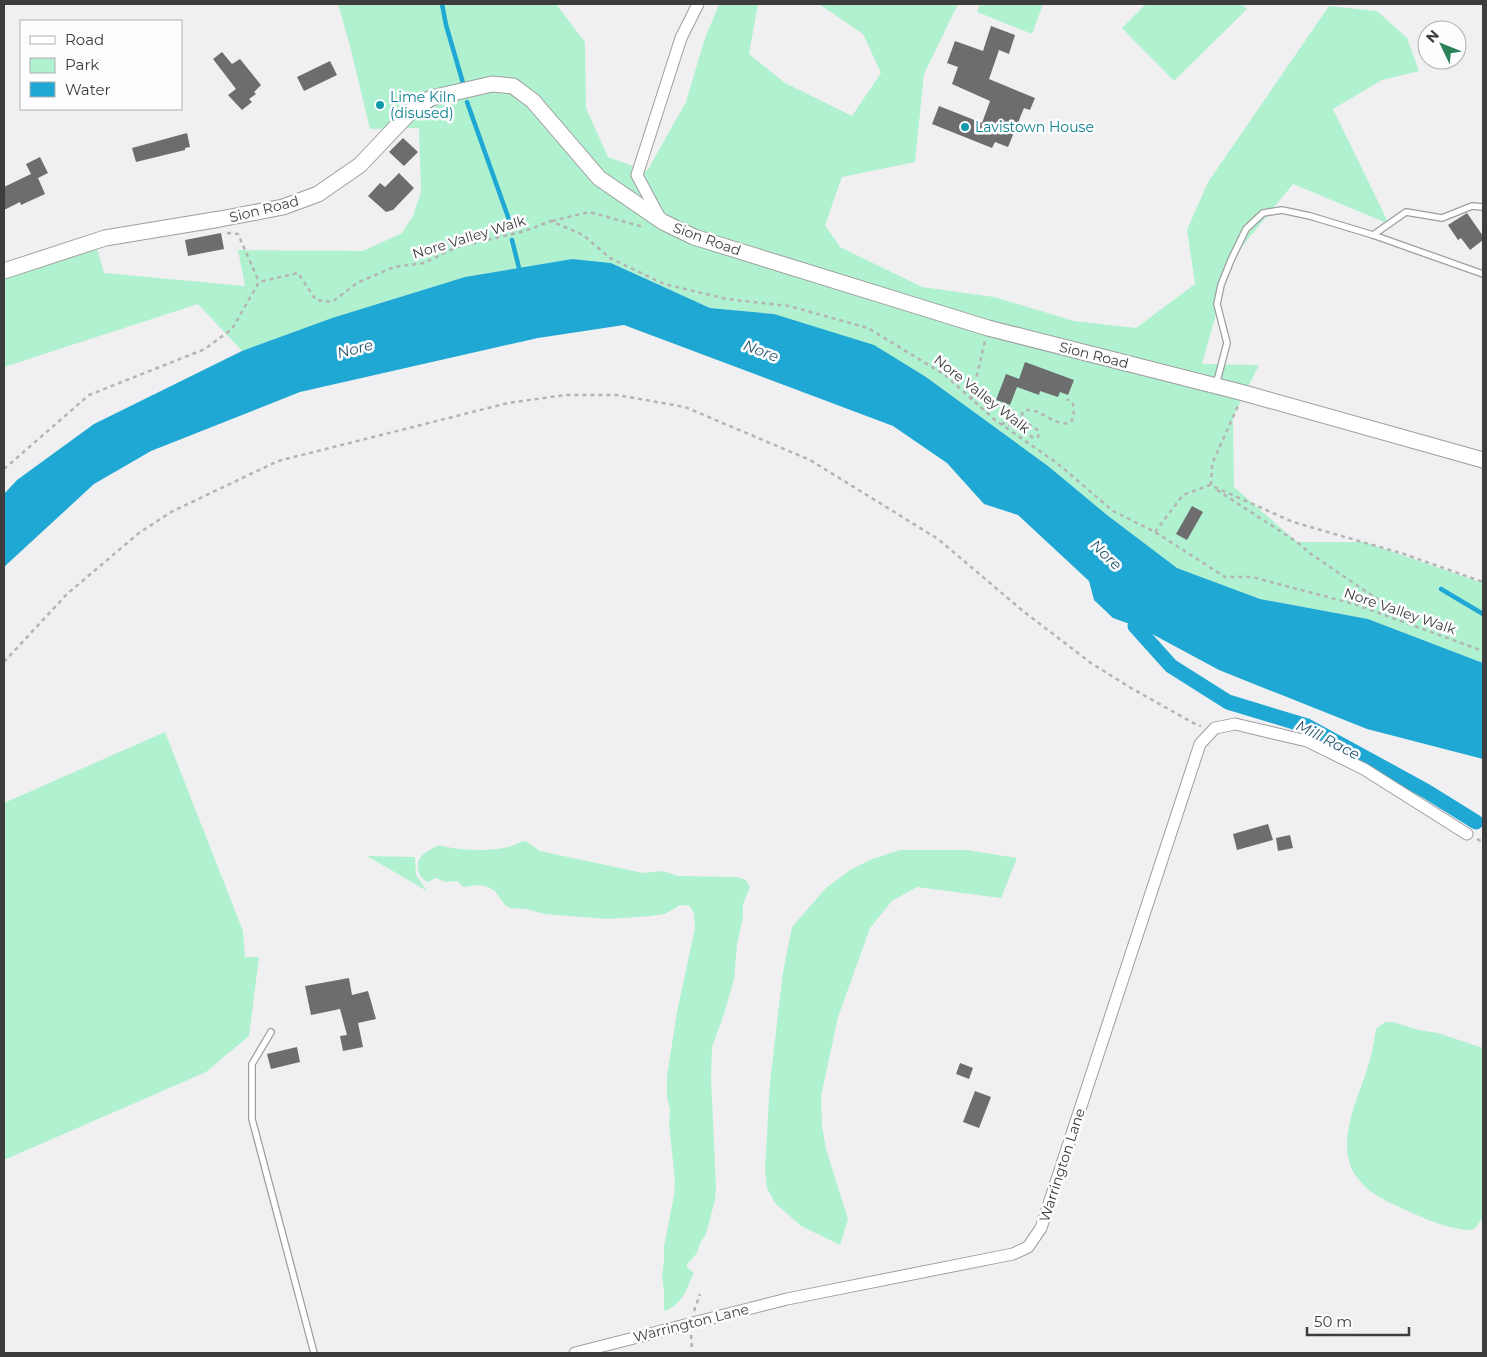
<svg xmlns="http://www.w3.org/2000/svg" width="1487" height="1357" font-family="Montserrat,sans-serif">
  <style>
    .green { fill: #b0f1d0 }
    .water { fill: #1fa8d3 }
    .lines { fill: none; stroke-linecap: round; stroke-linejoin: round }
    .stream { stroke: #1fa8d3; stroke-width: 4.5 }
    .canal { stroke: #1fa8d3; stroke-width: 15 }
    .building { fill: #6d6d6f }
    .lane-casing { stroke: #9e9ea0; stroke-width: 8 }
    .street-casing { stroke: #9e9ea0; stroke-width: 13 }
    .secondary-casing { stroke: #9e9ea0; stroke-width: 17 }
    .path { stroke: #b4b4b5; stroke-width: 2.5; stroke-dasharray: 4 4; stroke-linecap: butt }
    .lane { stroke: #fff; stroke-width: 5.5 }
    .street { stroke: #fff; stroke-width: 11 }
    .secondary { stroke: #fff; stroke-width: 15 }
    .culture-dot { fill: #0f9aa8; stroke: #fdfdff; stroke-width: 2 }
    .labels { text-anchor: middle; stroke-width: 5; stroke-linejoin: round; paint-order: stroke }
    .culture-label { font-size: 14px; fill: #0d838f; stroke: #fdfdff; text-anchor: start }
    .street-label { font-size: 14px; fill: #3d3d3d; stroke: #fdfdff }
    .water-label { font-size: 15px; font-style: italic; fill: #27596c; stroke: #fdfdff }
  </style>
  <rect width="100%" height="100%" fill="#f0f0f2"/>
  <g class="green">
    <path d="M 338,4 L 556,4 L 585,42 L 586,108 L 608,157 L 647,171 L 686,102 L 704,41 L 719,4 L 758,4 L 749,54 L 785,83 L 852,116 L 881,73 L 863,34 L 819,4 L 958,4 L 924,74 L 915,162 L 842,177 L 825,225 L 840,247 L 922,287 L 994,297 L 1074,321 L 1136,328 L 1195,284 L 1187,230 L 1208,182 L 1329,6 L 1377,11 L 1407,38 L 1419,71 L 1382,80 L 1333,109 L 1389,224 L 1293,184 L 1231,260 L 1202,364 L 1259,365 L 1233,417 L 1234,487 L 1297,542 L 1364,542 L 1483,583 L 1483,663 L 1368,619 L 1260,599 L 1177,568 L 1107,515 L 1048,466 L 926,377 L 774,314 L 710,308 L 611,263 L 572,259 L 465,277 L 332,318 L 242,351 L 198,304 L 4,367 L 4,278 L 97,249 L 104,273 L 245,286 L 238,250 L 363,251 L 402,233 L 413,216 L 421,192 L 419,128 L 370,129 L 350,46 Z"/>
    <path d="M 980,4 L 1043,4 L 1032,34 L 977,12 Z"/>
    <path d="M 1146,4 L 1241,4 L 1247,9 L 1174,81 L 1122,28 Z"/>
    <path d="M 165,732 L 243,931 L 245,957 L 259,957 L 249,1036 L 206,1072 L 4,1160 L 4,803 Z"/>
    <path d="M 522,841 L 527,842 L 540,851 L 643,873 L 663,871 L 678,876 L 737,877 L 746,880 L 750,887 L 743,904 L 743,917 L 737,945 L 734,979 L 724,1014 L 712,1047 L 711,1078 L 716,1187 L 715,1200 L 706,1234 L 700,1243 L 697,1253 L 687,1264 L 687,1267 L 694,1273 C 686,1289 684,1303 665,1311 L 664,1309 L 664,1292 L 662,1276 L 664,1260 L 664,1247 L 674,1195 L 675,1180 L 669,1125 L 670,1109 L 667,1097 L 667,1076 L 677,1012 L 695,928 L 694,914 L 690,906 L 680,905 L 665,914 L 650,916 L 610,919 L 581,917 L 544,914 L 527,909 L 510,908 L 505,905 L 495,891 L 488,887 L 479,885 L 463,887 L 458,881 L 446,882 L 435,878 L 428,882 C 419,879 415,866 420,858 C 423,853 432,849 437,846 C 442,845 446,847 452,848 C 472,851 506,852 522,841 Z"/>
    <path d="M 900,850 L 966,850 L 1017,858 L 1001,898 L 917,887 L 892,901 L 870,928 L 838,1017 L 821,1096 L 822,1126 L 826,1149 L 848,1219 L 840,1245 L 801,1226 L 775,1203 L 767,1188 L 765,1169 L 770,1082 L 783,972 L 792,927 L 826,888 L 850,870 L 872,859 Z"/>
    <path d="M 367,856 L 415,857 L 416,875 L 427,891 Z"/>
    <path d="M 1385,1022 L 1393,1022 L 1418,1030 L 1438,1033 L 1483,1048 L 1483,1217 L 1477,1226 L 1472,1230 C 1448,1230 1421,1217 1399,1207 C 1384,1200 1369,1193 1359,1180 C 1332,1147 1358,1100 1368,1066 C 1372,1054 1374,1042 1376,1029 Z"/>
  </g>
  <path class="water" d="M 572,259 L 611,263 L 710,308 L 774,314 L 874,345 L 926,377 L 1048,466 L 1107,515 L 1177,568 L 1260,599 L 1368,619 L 1483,663 L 1483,759 L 1367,729 L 1219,670 L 1141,628 L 1113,618 L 1094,600 L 1089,581 L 1018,515 L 984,504 L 947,463 L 893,426 L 624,325 L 538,338 L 300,392 L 151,451 L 94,484 L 4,567 L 4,494 L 17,480 L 94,424 L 242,351 L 332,318 L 465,277 Z"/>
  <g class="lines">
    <g class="stream">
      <path d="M 442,4 L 446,25 L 463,83"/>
      <path d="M 467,102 L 512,228"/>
      <path d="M 512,240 L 520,272"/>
      <path d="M 1441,589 L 1483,614"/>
    </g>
    <path class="canal" d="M 1135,626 L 1171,666 L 1228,702 L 1307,726 L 1426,791 L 1476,822"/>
  </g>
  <g class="building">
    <path d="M 991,26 L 1015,35 L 1009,54 L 999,50 L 989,79 L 1035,98 L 1030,110 L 1024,108 L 1008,147 L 995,142 L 992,148 L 932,124 L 939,106 L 982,123 L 990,101 L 952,84 L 958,67 L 947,63 L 955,41 L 983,51 Z"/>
    <path d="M 222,52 L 232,64 L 240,59 L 261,85 L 254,92 L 256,94 L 249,99 L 252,102 L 242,110 L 228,95 L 236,89 L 213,59 Z"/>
    <path d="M 330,61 L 337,75 L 304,91 L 297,77 Z"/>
    <path d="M 187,133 L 190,147 L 185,148 L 185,150 L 136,162 L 132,148 Z"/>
    <path d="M 403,138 L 418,152 L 404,166 L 389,152 Z"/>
    <path d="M 40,157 L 48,173 L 38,178 L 45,194 L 21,205 L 20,202 L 4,210 L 4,187 L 31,174 L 26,164 Z"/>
    <path d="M 399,173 L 414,188 L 393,210 L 386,212 L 368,196 L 380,183 L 385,187 Z"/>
    <path d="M 1467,213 L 1483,236 L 1483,240 L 1470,250 L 1461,238 L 1458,240 L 1448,225 Z"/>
    <path d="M 221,233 L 224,249 L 188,256 L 185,240 Z"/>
    <path d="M 1025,362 L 1074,380 L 1068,395 L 1060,392 L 1058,397 L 1040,391 L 1039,395 L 1017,387 L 1010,405 L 996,400 L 1006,374 L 1019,379 Z"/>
    <path d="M 1192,506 L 1203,512 L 1187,540 L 1176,534 Z"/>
    <path d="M 1268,824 L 1273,840 L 1237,850 L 1233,834 Z"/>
    <path d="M 1290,835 L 1293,848 L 1278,851 L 1276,838 Z"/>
    <path d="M 349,978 L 352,995 L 368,991 L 376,1019 L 358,1023 L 363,1047 L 343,1051 L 340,1036 L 347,1035 L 340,1009 L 311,1015 L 305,986 Z"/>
    <path d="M 297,1047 L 300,1062 L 271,1069 L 267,1054 Z"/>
    <path d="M 960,1063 L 973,1068 L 969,1079 L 956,1074 Z"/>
    <path d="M 975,1091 L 991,1097 L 979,1128 L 963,1122 Z"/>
  </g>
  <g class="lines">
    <defs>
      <g id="lane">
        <path d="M 1373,235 L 1406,212 L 1442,218 L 1472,206 L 1483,207"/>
        <path d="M 1216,385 L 1227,343 L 1217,304 L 1221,285 L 1231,260 L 1246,229 L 1263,213 L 1282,210 L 1310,216 L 1373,235 L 1483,274"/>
        <path d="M 271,1032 L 252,1064 L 252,1119 L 314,1353"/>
      </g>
      <g id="street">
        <path d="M 661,220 L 637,175 L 681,38 L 698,4"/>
        <path d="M 575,1353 L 787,1299 L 1013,1254 L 1028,1247 L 1041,1228 L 1200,744 L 1215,728 L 1235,724 L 1307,741 L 1364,769 L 1467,834"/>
      </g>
      <path id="secondary" d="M 4,271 L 105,238 L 220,219 L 283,207 L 318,194 L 360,165 L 412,110 L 431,98 L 492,84 L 513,86 L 533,101 L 599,178 L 663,222 L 694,237 L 988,328 L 1244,393 L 1483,460"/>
    </defs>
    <use href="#lane" class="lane-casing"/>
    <use href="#street" class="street-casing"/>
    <use href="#secondary" class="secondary-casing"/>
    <g class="path">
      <path d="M 552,221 L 589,212 L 644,227"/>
      <path d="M 227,233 L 238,234 L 259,282"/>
      <path d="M 971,400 L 985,341"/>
      <path d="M 1001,424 L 1006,423 L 1034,438 L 1038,437 L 1039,431 L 1021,419 L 1023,411 C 1036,406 1050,422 1063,423 C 1066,424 1069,423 1071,422 L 1074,416 L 1073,404 L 1067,399"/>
      <path d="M 4,469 L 89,395 L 205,349 L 232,329 L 259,282 L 298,273 L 316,300 L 332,302 L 357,283 L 394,267 L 424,263 L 457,247 L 525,231 L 551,221 L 583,235 L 610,258 L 664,284 L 727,299 L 789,306 L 868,328 L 945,375 L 995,420 L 1057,463 L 1113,511 L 1155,532 L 1225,577 L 1252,577 L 1354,604 L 1483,651"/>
      <path d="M 1211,485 L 1212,464 L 1238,406"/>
      <path d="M 1217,490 L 1297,542 L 1311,554 L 1411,622"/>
      <path d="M 1155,532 L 1183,495 L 1210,485 L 1293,522 L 1404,554 L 1483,582"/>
      <path d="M 4,662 L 67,594 L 139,533 L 171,512 L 278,461 L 508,403 L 565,395 L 617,395 L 685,407 L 810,460 L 938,539 L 1023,611 L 1091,663 L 1131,688 L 1197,725 L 1201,726"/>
      <path d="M 1477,839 L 1483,842"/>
      <path d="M 694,1311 L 700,1294"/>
      <path d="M 691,1335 L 692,1351"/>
    </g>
    <use href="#lane" class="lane"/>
    <use href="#street" class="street"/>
    <use href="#secondary" class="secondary"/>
  </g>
  <g class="culture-dot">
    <circle cx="380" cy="105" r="5"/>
    <circle cx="965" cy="127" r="5"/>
  </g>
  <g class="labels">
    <g class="culture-label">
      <text x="390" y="102">Lime Kiln<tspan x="390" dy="16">(disused)</tspan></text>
      <text x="975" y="132">Lavistown House</text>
    </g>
    <g class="street-label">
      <text transform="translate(264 209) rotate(-14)" y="5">Sion Road</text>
      <text transform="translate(469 237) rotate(-17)" y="5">Nore Valley Walk</text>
      <text transform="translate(707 239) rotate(20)" y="5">Sion Road</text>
      <text transform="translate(1094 355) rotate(14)" y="5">Sion Road</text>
      <text transform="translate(982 394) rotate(38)" y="5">Nore Valley Walk</text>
      <text transform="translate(1400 611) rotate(19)" y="5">Nore Valley Walk</text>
      <text transform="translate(1062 1165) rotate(-72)" y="5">Warrington Lane</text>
      <text transform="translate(691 1323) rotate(-14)" y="5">Warrington Lane</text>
    </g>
    <g class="water-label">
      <text transform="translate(355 349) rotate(-15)" y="5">Nore</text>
      <text transform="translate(761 351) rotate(21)" y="5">Nore</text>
      <text transform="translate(1106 555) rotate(43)" y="5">Nore</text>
      <text transform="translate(1328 740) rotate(27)" y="5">Mill Race</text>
    </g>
  </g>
  <rect width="1487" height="1357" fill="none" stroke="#3d3d3d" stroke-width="10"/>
  <rect x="20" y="20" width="162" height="90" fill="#fdfdff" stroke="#b0b0b1"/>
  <rect x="30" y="36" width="25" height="8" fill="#ffffff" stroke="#b0b0b1"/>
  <text x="65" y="45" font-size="15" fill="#3d3d3d">Road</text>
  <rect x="30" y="58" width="25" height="15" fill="#b0f1d0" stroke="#b0b0b1"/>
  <text x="65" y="70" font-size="15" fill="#3d3d3d">Park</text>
  <rect x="30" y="82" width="25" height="15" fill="#1fa8d3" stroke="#b0b0b1"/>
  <text x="65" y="95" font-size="15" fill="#3d3d3d">Water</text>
  <g transform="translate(1442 45) rotate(313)"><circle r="24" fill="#fdfdff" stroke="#b0b0b1"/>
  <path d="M0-4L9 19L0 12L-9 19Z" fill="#2a8256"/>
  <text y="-8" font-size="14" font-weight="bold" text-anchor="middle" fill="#3d3d3d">N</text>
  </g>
  <path d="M1307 1327v8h102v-8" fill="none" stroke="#3d3d3d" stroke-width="2.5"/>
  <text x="1314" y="1327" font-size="15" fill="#3d3d3d" stroke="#fdfdff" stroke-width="4" paint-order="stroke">50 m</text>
</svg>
